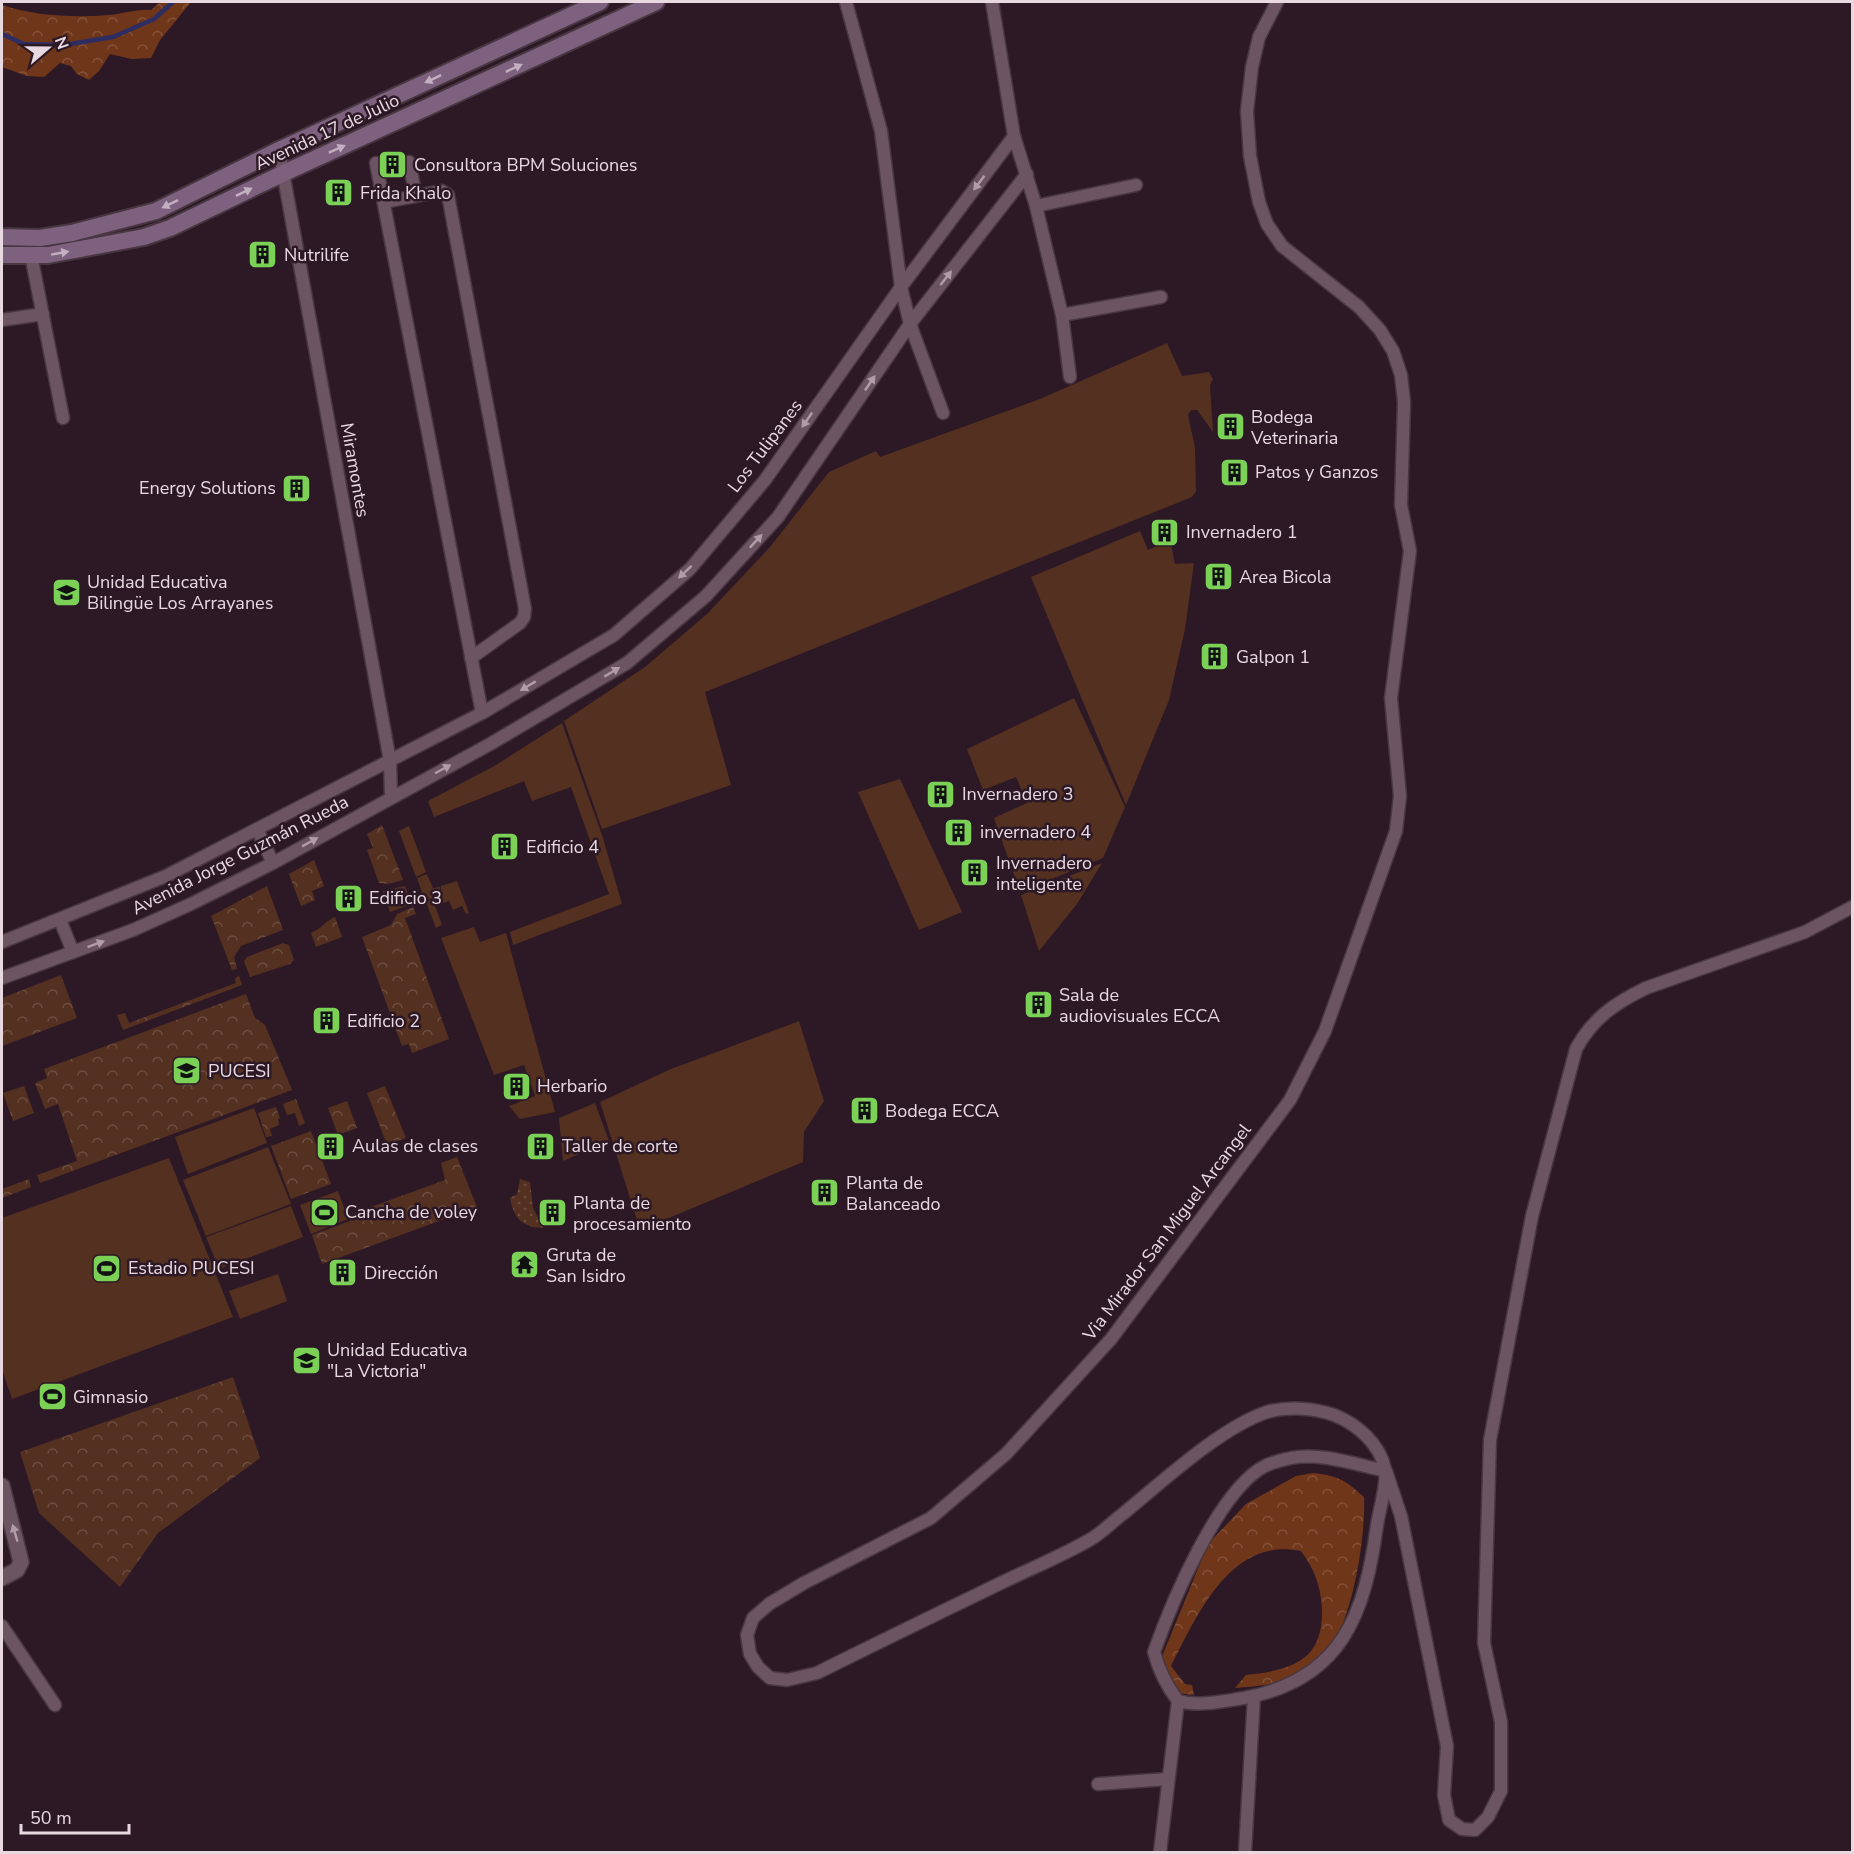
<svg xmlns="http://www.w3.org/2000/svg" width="1854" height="1854" font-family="'Nunito Sans',sans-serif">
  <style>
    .grass { fill: #533020 }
    .forest { fill: url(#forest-crowns) }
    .park { fill: url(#park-crowns) }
    .garden { fill: url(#garden-dots) }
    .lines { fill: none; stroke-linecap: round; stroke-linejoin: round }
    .stream { stroke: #2d2d63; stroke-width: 4.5 }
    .minor-casing { stroke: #483741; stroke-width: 15 }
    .tertiary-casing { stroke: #483741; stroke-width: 18 }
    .secondary-casing { stroke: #483741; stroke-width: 20 }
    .minor { stroke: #6d5463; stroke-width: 12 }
    .tertiary { stroke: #6d5463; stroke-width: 15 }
    .secondary { stroke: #7e607f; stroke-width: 16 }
    .oneway { fill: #c3afbf }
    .oneway2 { fill: #b19da8 }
    .labels { text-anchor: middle; stroke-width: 5; stroke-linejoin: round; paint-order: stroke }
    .street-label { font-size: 18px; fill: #e8d9e1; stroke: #2d1926 }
    .poi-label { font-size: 18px; fill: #e8d9e1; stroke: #2d1926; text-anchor: start }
  </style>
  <defs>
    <pattern id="forest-crowns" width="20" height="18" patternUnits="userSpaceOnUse" patternTransform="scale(1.5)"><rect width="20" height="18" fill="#70361a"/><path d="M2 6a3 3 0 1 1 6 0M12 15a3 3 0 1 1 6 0" fill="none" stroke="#84523b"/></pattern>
    <pattern id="park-crowns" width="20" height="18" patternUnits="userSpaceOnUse" patternTransform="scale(1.5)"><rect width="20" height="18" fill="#533020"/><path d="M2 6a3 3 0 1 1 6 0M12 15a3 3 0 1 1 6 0" fill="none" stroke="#6c4d40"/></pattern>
    <pattern id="garden-dots" width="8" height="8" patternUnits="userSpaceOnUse" patternTransform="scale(1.5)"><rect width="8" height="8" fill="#533020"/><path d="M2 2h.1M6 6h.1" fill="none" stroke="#6c4d40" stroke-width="1.8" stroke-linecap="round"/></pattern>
  </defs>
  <rect width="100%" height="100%" fill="#2d1926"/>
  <g class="grass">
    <path d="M 1167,343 L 1182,376 L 1209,372 L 1213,379 L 1210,385 L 1213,432 L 1197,410 L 1191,410 L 1188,415 L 1195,448 L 1196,491 L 1192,497 L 705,692 L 731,785 L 602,829 L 564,721 L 645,667 L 707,614 L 770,547 L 829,472 L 876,451 L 880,457 L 1040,399 Z"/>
    <path d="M 1140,531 L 1148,550 L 1170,540 L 1175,564 L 1194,563 L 1185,629 L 1169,700 L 1126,805 L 1031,577 Z"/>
    <path d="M 1074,698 L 1125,807 L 1103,858 L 1020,892 L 994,818 L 1027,803 L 1016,777 L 983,790 L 967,749 Z"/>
    <path d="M 562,723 L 603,838 L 622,904 L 513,945 L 510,932 L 609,894 L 571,787 L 532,801 L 524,781 L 434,817 L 428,801 L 496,765 Z"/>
    <path d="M 900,779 L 962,912 L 919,930 L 858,792 Z"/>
    <path d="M 409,826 L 426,872 L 416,877 L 399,831 Z"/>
    <path d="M 1102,863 L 1077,904 L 1039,951 L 1021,895 Z"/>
    <path d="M 427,874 L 433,888 L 440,887 L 440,895 L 425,901 L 417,878 Z"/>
    <path d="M 457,881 L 469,913 L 466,914 L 462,906 L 453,910 L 449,901 L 435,906 L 442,925 L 436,928 L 426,902 L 441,896 L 441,886 Z"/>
    <path d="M 474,927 L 480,942 L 506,933 L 555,1112 L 520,1119 L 509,1106 L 535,1096 L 524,1065 L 494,1075 L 441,938 Z"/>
    <path d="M 799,1021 L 824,1101 L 804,1132 L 803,1162 L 640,1230 L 600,1102 L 671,1069 Z"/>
    <path d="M 595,1103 L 609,1141 L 563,1161 L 559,1118 Z"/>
    <path d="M 254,1108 L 267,1143 L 188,1174 L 175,1137 Z"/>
    <path d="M 268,1147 L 291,1204 L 206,1236 L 183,1180 Z"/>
    <path d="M 169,1158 L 233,1317 L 12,1399 L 2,1369 L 2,1218 Z"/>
    <path d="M 338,1191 L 348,1219 L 311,1234 L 300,1205 Z"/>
    <path d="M 291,1206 L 303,1237 L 219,1269 L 206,1237 Z"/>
    <path d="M 278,1274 L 287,1301 L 240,1319 L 229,1291 Z"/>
  </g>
  <g class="forest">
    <path d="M 160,2 L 191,2 L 160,40 L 151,58 L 132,59 L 110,54 L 99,71 L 89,80 L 77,74 L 71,66 L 60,63 L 44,77 L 27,76 L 2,67 L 2,5 C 36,16 72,18 109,15 C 123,14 136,9 151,10 Z"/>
    <path d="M 1313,1473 C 1339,1476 1345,1480 1364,1497 C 1366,1539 1351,1636 1318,1664 C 1297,1683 1262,1686 1235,1688 L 1246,1675 C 1292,1670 1324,1661 1322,1608 C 1320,1585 1315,1570 1301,1551 C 1231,1536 1197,1615 1171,1666 L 1185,1684 L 1192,1685 L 1194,1695 L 1176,1693 L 1161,1659 L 1208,1544 L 1246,1504 L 1296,1476 Z"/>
  </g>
  <g class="park">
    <path d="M 382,825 L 403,880 L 388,884 L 379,883 L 367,850 L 373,848 L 367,834 Z"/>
    <path d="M 314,860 L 324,886 L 312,891 L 315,900 L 301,906 L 289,874 Z"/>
    <path d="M 267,886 L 283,930 L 241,946 L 234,957 L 237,969 L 232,970 L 211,916 Z"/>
    <path d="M 405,886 L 412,904 L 390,912 L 383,891 Z"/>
    <path d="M 413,907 L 416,914 L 405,918 L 449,1039 L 412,1053 L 409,1044 L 402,1046 L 362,937 L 391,925 L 397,914 Z"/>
    <path d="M 335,917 L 342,937 L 316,947 L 311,933 C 321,929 325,921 335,917 Z"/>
    <path d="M 283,943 L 289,945 L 294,960 L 290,964 L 250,977 L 244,961 L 247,957 Z"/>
    <path d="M 61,975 L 77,1018 L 2,1046 L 2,998 Z"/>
    <path d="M 239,976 L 242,985 L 123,1030 L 117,1015 L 125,1013 L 129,1023 L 236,983 L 235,978 Z"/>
    <path d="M 246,994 L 255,1018 L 265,1025 L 292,1090 L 40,1183 L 37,1175 L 77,1161 L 58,1104 L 45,1109 L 35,1083 L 47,1078 L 44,1069 Z"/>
    <path d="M 24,1086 L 34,1113 L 13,1121 L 3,1093 Z"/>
    <path d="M 385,1086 L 406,1138 L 387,1145 L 367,1093 Z"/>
    <path d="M 296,1099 L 305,1123 L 299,1126 L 295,1113 L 287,1115 L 283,1104 Z"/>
    <path d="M 347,1101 L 357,1128 L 338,1135 L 328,1108 Z"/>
    <path d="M 276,1107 L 280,1118 L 278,1119 L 279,1125 L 270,1129 L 272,1136 L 266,1137 L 258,1113 Z"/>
    <path d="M 311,1131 L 331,1184 L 291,1199 L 271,1146 Z"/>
    <path d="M 457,1157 L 477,1207 L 322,1264 L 312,1235 L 350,1221 L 349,1215 L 445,1180 L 441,1163 Z"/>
    <path d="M 29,1179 L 31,1187 L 2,1198 L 2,1189 Z"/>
    <path d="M 233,1377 L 260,1458 L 158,1533 L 120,1587 L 39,1513 L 20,1452 Z"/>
  </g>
  <path class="garden" d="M 520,1179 L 530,1182 L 533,1208 L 543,1228 C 522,1227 514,1219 510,1198 L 517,1194 Z"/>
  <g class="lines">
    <path class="stream" d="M 2,34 L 24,44 L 64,45 L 113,37 L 154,19 L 173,2"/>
    <defs>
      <g id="minor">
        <path d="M 846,2 L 881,131 L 901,287 L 910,324 L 943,413"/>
        <path d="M 992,2 L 1014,136 L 1036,206 L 1062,315 L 1070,377"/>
        <path d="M 1277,2 L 1259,37 L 1252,67 L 1247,111 L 1250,156 L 1259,202 L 1267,224 L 1282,246 L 1359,307 L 1380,330 L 1393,351 L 1401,375 L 1404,402 L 1401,505 L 1410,551 L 1391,698 L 1400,796 L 1396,831 L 1325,1031 L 1290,1100 L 1111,1339 L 1006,1454 L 931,1518 L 804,1583 L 769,1604 L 753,1618 L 747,1635 L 750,1654 L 758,1667 L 770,1678 L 787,1680 L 817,1673 C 879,1642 941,1612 1003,1582 C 1032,1568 1064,1555 1091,1539 C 1103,1532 1113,1521 1124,1513 C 1163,1481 1220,1428 1267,1412 C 1287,1406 1314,1408 1334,1415 C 1357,1424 1380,1444 1385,1469 C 1388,1482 1379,1511 1377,1525 C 1365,1614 1342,1680 1244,1698 C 1223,1701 1199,1707 1178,1701 C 1166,1685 1159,1671 1154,1652 C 1171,1604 1219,1489 1265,1466 C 1272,1462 1283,1460 1291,1458 C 1321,1452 1357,1465 1386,1471 L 1401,1516 L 1447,1746 L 1444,1795 L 1449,1820 L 1462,1829 L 1475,1830 L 1488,1817 L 1501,1791 L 1501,1722 L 1484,1643 L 1490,1440 L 1532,1216 L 1576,1049 C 1592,1019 1615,1003 1646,988 L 1805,932 L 1852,907"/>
        <path d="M 279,150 L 390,761 L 391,796"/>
        <path d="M 409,162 L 416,196"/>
        <path d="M 376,163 L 482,713"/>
        <path d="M 384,202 L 442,191 L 448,195 L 525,609 L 524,617 L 520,623 L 471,658"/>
        <path d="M 1036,206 L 1136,185"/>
        <path d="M 31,255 L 63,418"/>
        <path d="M 1062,315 L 1161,297"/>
        <path d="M 2,320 L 43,314"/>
        <path d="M 257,829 L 273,863"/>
        <path d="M 60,920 L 73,952"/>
        <path d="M 2,942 L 166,876 L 482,713 L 614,635 L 690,569 L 765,480 L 901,287 L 1014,136"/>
        <path d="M 2,978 L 133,930 L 191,904 L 273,863 L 492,743 L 627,663 L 706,596 L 778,517 L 910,324 L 1027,174"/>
        <path d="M 2,1626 L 55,1705"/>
        <path d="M 1098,1784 L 1168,1779"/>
        <path d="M 1160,1852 L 1178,1701"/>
        <path d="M 1245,1852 L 1254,1696"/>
      </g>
      <path id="tertiary" d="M 2,1486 L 21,1562 L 17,1570 L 2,1578"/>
      <g id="secondary">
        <path d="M 2,237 L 40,238 L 72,233 L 156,211 L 279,150 L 600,2"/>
        <path d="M 2,255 L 48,255 L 144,237 L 170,228 L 284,173 L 656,2"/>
      </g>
    </defs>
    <use href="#minor" class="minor-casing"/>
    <use href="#tertiary" class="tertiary-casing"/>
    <use href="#secondary" class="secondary-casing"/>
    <use href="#minor" class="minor"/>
    <use href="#tertiary" class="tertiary"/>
    <use href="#secondary" class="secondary"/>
  </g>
  <defs><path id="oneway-solid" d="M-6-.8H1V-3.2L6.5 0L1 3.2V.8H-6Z" transform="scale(1.5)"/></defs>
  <g class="oneway">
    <use href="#oneway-solid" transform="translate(514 68) rotate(-25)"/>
    <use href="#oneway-solid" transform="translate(433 79) rotate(155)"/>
    <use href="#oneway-solid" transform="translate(337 149) rotate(-24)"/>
    <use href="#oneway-solid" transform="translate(244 192) rotate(-26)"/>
    <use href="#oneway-solid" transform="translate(170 204) rotate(154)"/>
    <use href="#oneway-solid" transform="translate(60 253) rotate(-10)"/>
  </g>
  <g class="oneway2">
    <use href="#oneway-solid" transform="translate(979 183) rotate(127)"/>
    <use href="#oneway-solid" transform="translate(946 278) rotate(-52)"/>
    <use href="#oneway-solid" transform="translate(870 383) rotate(-56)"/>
    <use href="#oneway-solid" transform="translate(807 420) rotate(125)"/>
    <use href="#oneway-solid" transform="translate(756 541) rotate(-47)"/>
    <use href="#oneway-solid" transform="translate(685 572) rotate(137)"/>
    <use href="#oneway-solid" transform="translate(612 672) rotate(-31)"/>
    <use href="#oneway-solid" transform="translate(528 686) rotate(149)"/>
    <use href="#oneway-solid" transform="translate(443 769) rotate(-28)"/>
    <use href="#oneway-solid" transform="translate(310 842) rotate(-29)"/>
    <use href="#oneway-solid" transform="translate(96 944) rotate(-20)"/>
    <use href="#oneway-solid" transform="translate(15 1533) rotate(-106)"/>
  </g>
  <defs>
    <symbol id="building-square" viewBox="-11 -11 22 22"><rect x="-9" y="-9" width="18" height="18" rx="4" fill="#7bd156" stroke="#2d1926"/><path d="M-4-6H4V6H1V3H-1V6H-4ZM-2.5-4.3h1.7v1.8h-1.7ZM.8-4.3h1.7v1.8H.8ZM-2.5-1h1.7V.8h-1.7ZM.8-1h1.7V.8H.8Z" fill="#111"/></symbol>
    <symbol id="school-square" viewBox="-11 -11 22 22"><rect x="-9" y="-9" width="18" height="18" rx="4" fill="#7bd156" stroke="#2d1926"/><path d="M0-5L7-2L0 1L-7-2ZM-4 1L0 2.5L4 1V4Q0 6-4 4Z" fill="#111"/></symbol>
    <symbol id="stadium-square" viewBox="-11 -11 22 22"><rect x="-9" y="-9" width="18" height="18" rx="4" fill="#7bd156" stroke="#2d1926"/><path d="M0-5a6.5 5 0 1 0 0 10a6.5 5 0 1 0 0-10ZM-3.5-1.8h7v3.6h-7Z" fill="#111"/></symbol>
    <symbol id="temple-square" viewBox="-11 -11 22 22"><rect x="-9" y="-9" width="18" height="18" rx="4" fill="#7bd156" stroke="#2d1926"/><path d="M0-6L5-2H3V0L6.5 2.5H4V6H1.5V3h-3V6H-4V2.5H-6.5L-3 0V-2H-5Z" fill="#111"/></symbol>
  </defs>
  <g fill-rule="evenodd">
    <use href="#building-square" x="376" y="148" width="33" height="33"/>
    <use href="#building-square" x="322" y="176" width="33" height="33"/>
    <use href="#building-square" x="246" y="238" width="33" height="33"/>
    <use href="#building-square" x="1214" y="410" width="33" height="33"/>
    <use href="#building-square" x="1218" y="456" width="33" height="33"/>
    <use href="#building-square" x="280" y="472" width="33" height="33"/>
    <use href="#building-square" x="1148" y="516" width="33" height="33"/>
    <use href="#building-square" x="1202" y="560" width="33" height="33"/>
    <use href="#school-square" x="50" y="576" width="33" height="33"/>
    <use href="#building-square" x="1198" y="640" width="33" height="33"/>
    <use href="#building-square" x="924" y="778" width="33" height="33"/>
    <use href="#building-square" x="942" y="816" width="33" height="33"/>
    <use href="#building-square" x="488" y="830" width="33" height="33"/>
    <use href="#building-square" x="958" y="856" width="33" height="33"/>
    <use href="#building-square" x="332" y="882" width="33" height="33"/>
    <use href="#building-square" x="1022" y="988" width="33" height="33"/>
    <use href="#building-square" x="310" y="1004" width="33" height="33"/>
    <use href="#school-square" x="170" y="1054" width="33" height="33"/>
    <use href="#building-square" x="500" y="1070" width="33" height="33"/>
    <use href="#building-square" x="848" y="1094" width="33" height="33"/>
    <use href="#building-square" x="314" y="1130" width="33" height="33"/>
    <use href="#building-square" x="524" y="1130" width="33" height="33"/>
    <use href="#building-square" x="808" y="1176" width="33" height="33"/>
    <use href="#stadium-square" x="308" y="1196" width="33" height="33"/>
    <use href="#building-square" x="536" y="1196" width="33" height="33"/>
    <use href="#temple-square" x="508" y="1248" width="33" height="33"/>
    <use href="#stadium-square" x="90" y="1252" width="33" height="33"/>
    <use href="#building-square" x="326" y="1256" width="33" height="33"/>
    <use href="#school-square" x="290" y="1344" width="33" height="33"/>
    <use href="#stadium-square" x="36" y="1380" width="33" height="33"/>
  </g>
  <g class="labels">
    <g class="street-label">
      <text transform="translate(327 132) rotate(-25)" y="6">Avenida 17 de Julio</text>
      <text transform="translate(765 446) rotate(-53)" y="6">Los Tulipanes</text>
      <text transform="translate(355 470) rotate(80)" y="6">Miramontes</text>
      <text transform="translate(240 855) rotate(-27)" y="6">Avenida Jorge Guzmán Rueda</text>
      <text transform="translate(1167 1232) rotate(-53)" y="6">Via Mirador San Miguel Arcangel</text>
    </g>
    <g class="poi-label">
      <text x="414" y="171">Consultora BPM Soluciones</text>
      <text x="360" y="199">Frida Khalo</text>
      <text x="284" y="261">Nutrilife</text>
      <text x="1251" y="423">Bodega<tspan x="1251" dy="21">Veterinaria</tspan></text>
      <text x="1255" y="478">Patos y Ganzos</text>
      <text x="276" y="494" text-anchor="end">Energy Solutions</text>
      <text x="1186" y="538">Invernadero 1</text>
      <text x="1239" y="583">Area Bicola</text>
      <text x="87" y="588">Unidad Educativa<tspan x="87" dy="21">Bilingüe Los Arrayanes</tspan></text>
      <text x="1236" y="663">Galpon 1</text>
      <text x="962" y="800">Invernadero 3</text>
      <text x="980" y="838">invernadero 4</text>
      <text x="526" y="853">Edificio 4</text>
      <text x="996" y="869">Invernadero<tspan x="996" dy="21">inteligente</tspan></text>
      <text x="369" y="904">Edificio 3</text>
      <text x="1059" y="1001">Sala de<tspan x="1059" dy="21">audiovisuales ECCA</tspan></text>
      <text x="347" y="1027">Edificio 2</text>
      <text x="208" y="1077">PUCESI</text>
      <text x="537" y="1092">Herbario</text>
      <text x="885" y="1117">Bodega ECCA</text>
      <text x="352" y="1152">Aulas de clases</text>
      <text x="562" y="1152">Taller de corte</text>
      <text x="846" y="1189">Planta de<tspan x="846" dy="21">Balanceado</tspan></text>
      <text x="573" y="1209">Planta de<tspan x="573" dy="21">procesamiento</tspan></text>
      <text x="345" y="1218">Cancha de voley</text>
      <text x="546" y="1261">Gruta de<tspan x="546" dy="21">San Isidro</tspan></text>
      <text x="128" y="1274">Estadio PUCESI</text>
      <text x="364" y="1279">Dirección</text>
      <text x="327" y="1356">Unidad Educativa<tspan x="327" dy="21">"La Victoria"</tspan></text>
      <text x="73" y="1403">Gimnasio</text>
    </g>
  </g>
  <rect width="1854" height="1854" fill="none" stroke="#e8d9e1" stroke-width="6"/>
  <g transform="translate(48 48) rotate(70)" stroke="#2d1926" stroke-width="4.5" paint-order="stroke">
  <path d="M0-4.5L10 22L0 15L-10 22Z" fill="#e8d9e1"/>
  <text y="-9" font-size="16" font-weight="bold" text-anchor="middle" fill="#e8d9e1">N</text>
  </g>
  <path d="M21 1824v9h108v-9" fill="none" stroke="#e8d9e1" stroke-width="3"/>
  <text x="30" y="1824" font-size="18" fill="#e8d9e1" stroke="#2d1926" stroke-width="4.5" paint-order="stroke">50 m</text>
</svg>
